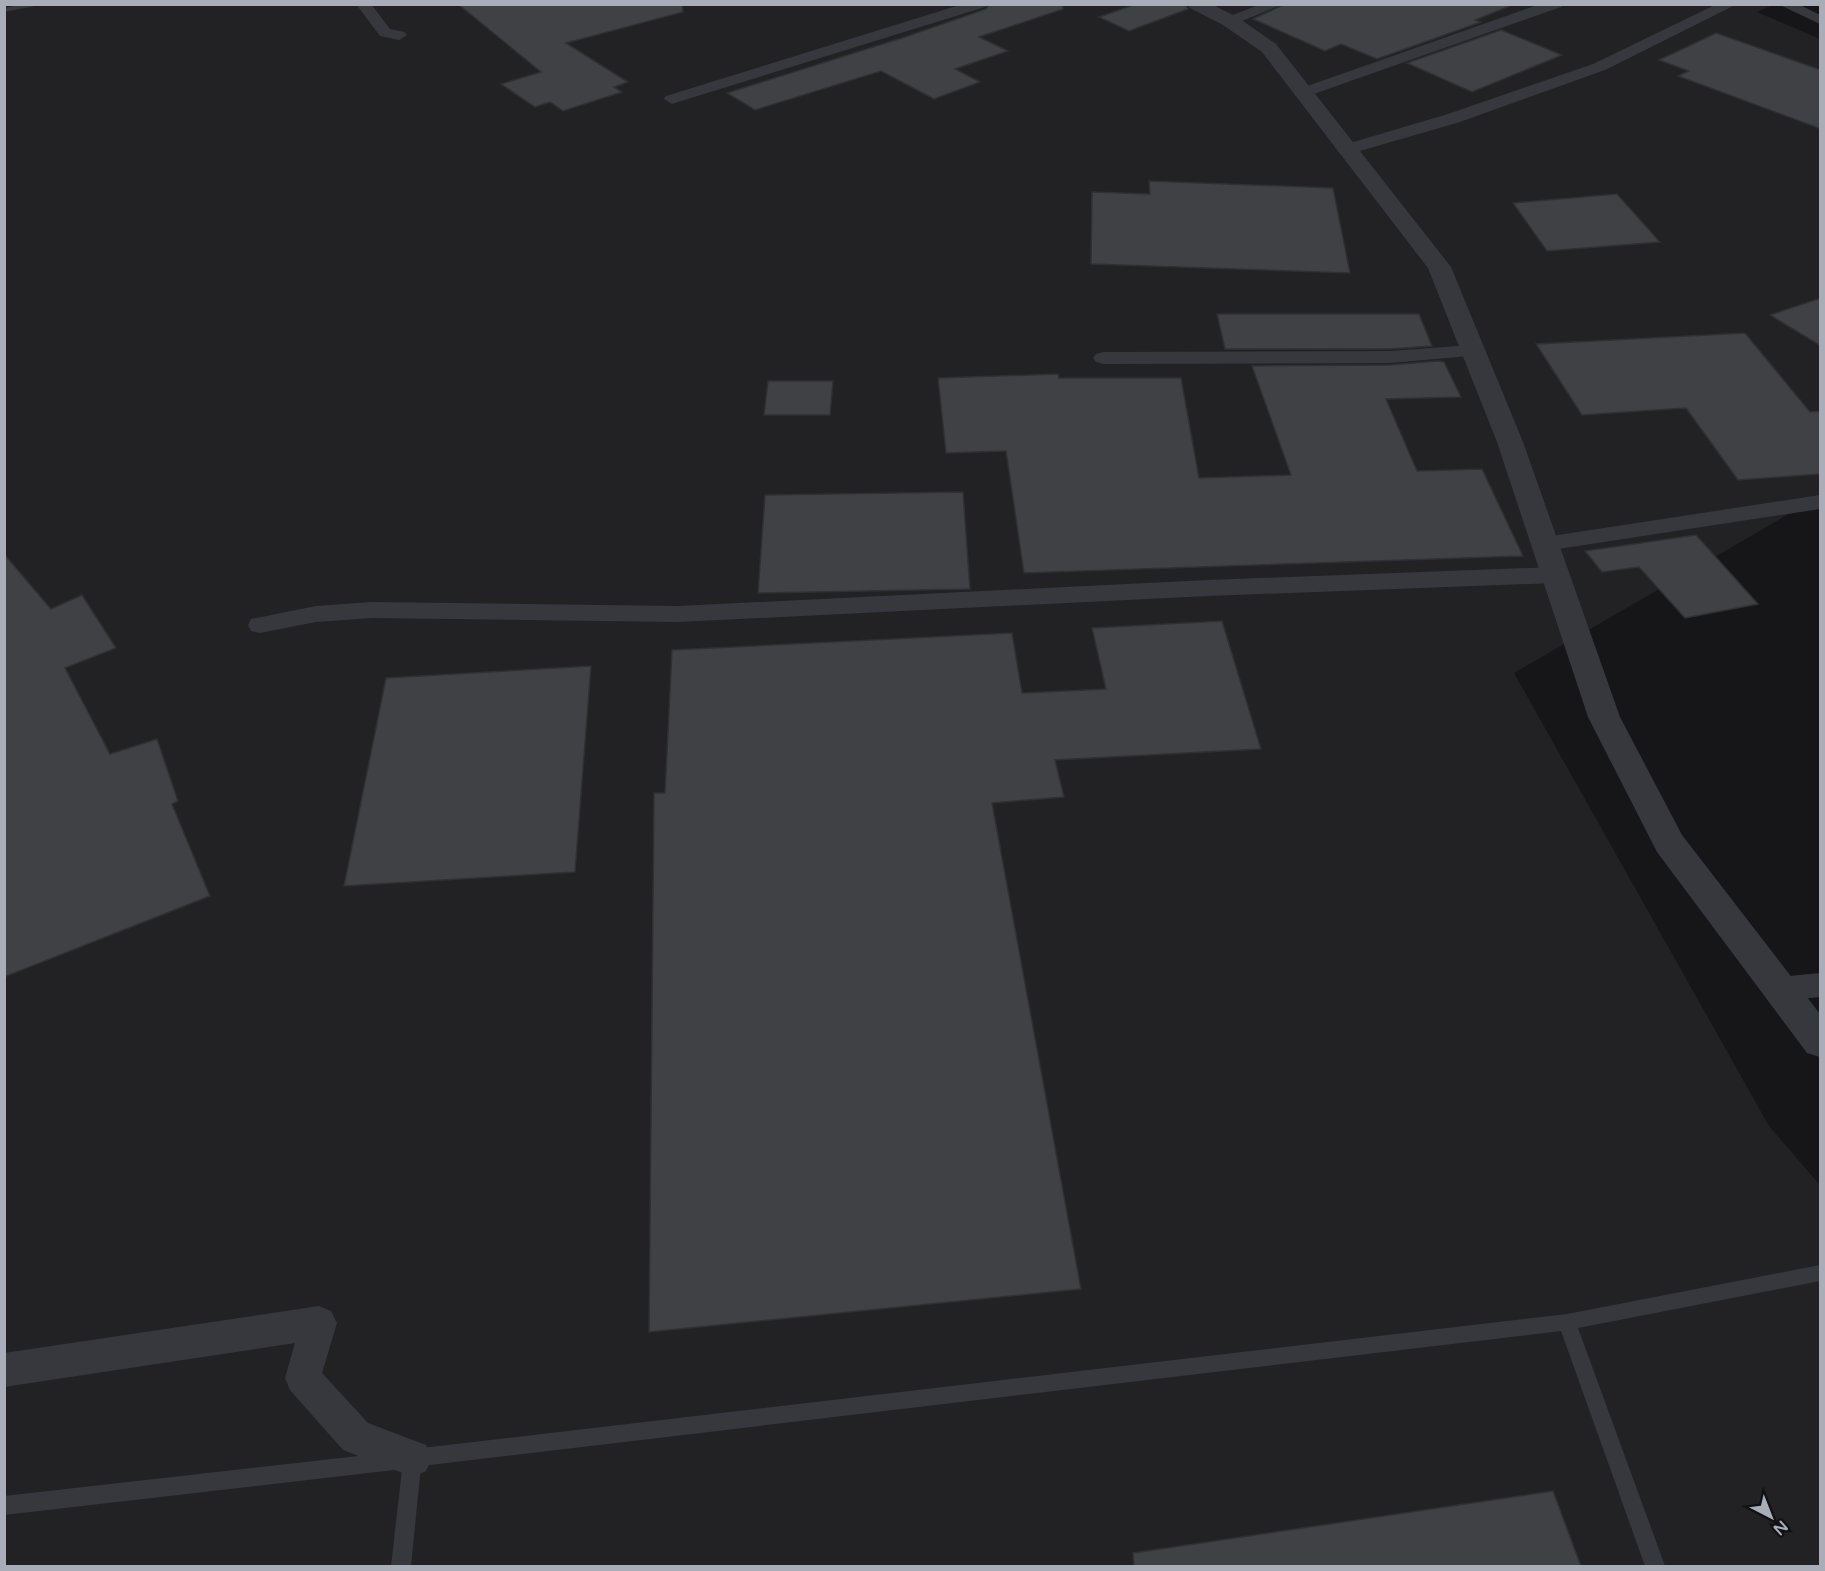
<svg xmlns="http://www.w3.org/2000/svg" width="1825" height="1571" font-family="'Varela Round',sans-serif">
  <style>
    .built { fill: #222225 }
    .building { fill: #404145; stroke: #303034; stroke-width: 1.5 }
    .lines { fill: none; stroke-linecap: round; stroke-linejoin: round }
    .service { fill: #37383d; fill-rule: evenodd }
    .minor { fill: #37383d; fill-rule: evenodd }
    .tertiary { fill: #37383d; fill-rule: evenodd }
  </style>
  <rect width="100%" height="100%" fill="#161618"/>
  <path class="built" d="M 1775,4 L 1757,12 L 1820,39 L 1820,496 L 1514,673 L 1769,1126 L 1820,1185 L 1820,1566 L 5,1566 L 5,5 Z"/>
  <g class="building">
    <path d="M 458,4 L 682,4 L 683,12 L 566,43 L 628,82 L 614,87 L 622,92 L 563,111 L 550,102 L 535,107 L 501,84 L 541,72 Z"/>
    <path d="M 989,4 L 1062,4 L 1063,9 L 979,37 L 1008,51 L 955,69 L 980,82 L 934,99 L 881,71 L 755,110 L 727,93 L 905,37 L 986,9 Z"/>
    <path d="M 1136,4 L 1185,4 L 1188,9 L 1129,31 L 1099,17 Z"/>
    <path d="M 1285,4 L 1510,4 L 1510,6 L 1475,20 L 1481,22 L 1377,59 L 1341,44 L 1325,51 L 1253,19 Z"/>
    <path d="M 1501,30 L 1562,55 L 1472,92 L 1407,63 Z"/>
    <path d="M 1716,33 L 1821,70 L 1821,129 L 1678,76 L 1689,71 L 1659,60 Z"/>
    <path d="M 1149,181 L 1333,188 L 1350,273 L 1091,264 L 1092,192 L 1150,194 Z"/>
    <path d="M 1617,194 L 1660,242 L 1547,251 L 1513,203 Z"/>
    <path d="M 1821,298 L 1821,346 L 1770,315 Z"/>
    <path d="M 1217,314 L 1419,314 L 1432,346 L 1390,349 L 1225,349 Z"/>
    <path d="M 1745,333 L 1810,412 L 1821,411 L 1821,474 L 1738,480 L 1686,408 L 1582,415 L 1536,344 Z"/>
    <path d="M 1438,361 L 1444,362 L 1461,397 L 1386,399 L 1417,471 L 1482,469 L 1523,556 L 1024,573 L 1006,451 L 946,453 L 938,378 L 1058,374 L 1059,378 L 1181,378 L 1199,478 L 1291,475 L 1252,366 L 1390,365 Z"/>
    <path d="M 768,381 L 833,381 L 830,415 L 764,415 Z"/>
    <path d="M 963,492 L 970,589 L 758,593 L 765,495 Z"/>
    <path d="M 1696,535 L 1758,604 L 1685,618 L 1639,567 L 1602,572 L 1585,551 Z"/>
    <path d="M 4,554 L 51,609 L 82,595 L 116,648 L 65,668 L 110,754 L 157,739 L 178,801 L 172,804 L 210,896 L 4,977 Z"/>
    <path d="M 1222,621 L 1261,749 L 1055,760 L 1064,797 L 992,803 L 1081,1289 L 649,1332 L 654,793 L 665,793 L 672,650 L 1012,633 L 1022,693 L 1106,689 L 1092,628 Z"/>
    <path d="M 591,666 L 575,872 L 344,886 L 386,678 Z"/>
    <path d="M 1553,1491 L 1581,1566 L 1134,1566 L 1133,1553 Z"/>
  </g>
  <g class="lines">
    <g class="service">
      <path d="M 25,4 L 45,4 L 4,12 L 4,8 Z"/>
      <path d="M 1820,1265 L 1820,1281 L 1578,1328 L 1665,1566 L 1645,1566 L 1561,1331 L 421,1466 L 411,1566 L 391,1566 L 403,1461 L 401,1468 L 394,1470 L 4,1515 L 4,1496 L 394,1452 L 401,1454 L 403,1461 L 406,1451 L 413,1449 L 1567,1314 Z"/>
    </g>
    <g class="minor">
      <path d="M 356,4 L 371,4 L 390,29 L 404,32 L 407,35 L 399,40 L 380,36 Z"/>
      <path d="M 963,4 L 987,4 L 985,7 L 678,102 L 672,104 L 664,99 L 666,96 Z"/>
      <path d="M 1261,4 L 1283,4 L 1235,24 L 1230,26 L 1222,21 L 1225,18 Z"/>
      <path d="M 1540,4 L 1563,4 L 1561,7 L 1308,96 L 1296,96 L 1294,93 L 1296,90 Z"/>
      <path d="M 1717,4 L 1737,4 L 1605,70 L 1460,122 L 1346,155 L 1340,154 L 1337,150 L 1340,146 L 1448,114 L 1593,64 Z"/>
      <path d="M 1778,4 L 1798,4 L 1820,15 L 1820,24 Z"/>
      <path d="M 1473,345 L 1480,347 L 1483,351 L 1480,355 L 1390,363 L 1103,364 L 1096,362 L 1093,358 L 1096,354 L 1103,352 L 1390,351 Z"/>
      <path d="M 1820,495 L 1820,509 L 1545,551 L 1537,549 L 1533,544 L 1537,539 L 1545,537 Z"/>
      <path d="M 1555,567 L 1563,570 L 1567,575 L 1563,580 L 1555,583 L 1208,596 L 678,622 L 372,618 L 316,622 L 260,633 L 251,631 L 248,625 L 251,619 L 316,606 L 372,602 L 678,606 L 1208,580 Z"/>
      <path d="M 1820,973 L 1820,997 L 1779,1001 L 1768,998 L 1764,989 L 1768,980 L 1779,977 Z"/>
      <path d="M 319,1306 L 331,1311 L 337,1323 L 322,1373 L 368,1423 L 426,1445 L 432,1458 L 426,1471 L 413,1477 L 343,1450 L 290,1390 L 285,1378 L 295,1343 L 4,1387 L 4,1353 Z"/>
    </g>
    <path class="tertiary" d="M 1187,4 L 1211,4 L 1237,17 L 1276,44 L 1451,267 L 1523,442 L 1620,717 L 1682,835 L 1820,1014 L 1820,1057 L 1807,1053 L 1657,852 L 1588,717 L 1497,442 L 1428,268 L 1262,52 L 1223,25 L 1190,8 Z"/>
  </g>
  <rect width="1825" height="1571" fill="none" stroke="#a8adb8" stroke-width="12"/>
  <g transform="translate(1771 1517) rotate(138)" stroke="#111113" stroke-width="4.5" paint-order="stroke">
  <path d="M0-4.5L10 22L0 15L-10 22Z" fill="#a8adb8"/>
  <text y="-9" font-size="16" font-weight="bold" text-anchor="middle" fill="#a8adb8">N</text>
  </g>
</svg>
